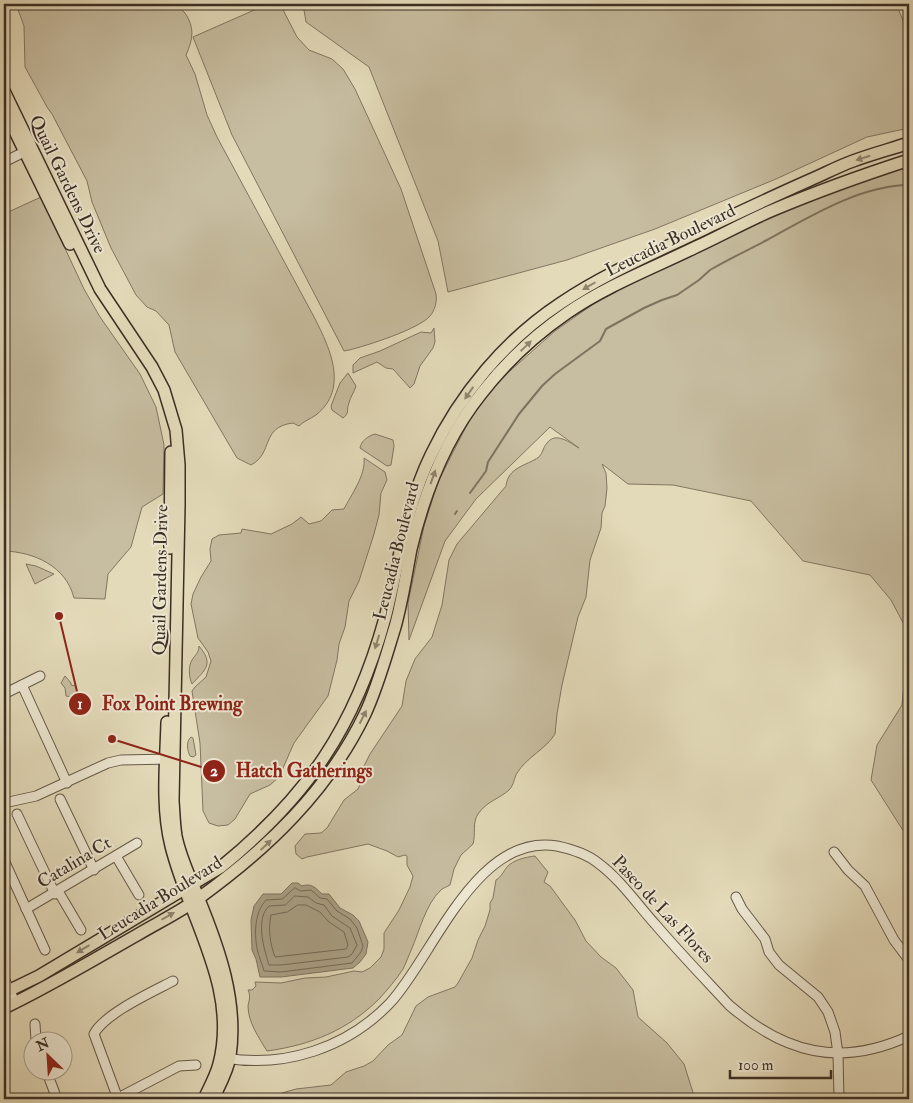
<svg xmlns="http://www.w3.org/2000/svg" width="913" height="1103" font-family="'IM FELL Double Pica',serif">
  <style>
    .green { fill: #c7bda0; stroke: #827662 }
    .water { fill: #aaa086; stroke: #7e735f }
    .lines { fill: none; stroke-linecap: round; stroke-linejoin: round }
    .shore { stroke: #736855; stroke-width: 1 }
    .stream { stroke: #7e735f; stroke-width: 2 }
    .minor-casing { stroke: #665a49; stroke-width: 11 }
    .major-casing { stroke: #3c2f24; stroke-width: 14 }
    .minor { stroke: #ede7d2; stroke-width: 9 }
    .major { stroke: #e3dab9; stroke-width: 11 }
    .oneway { fill: #90846e }
    .labels { text-anchor: middle; stroke-width: 4; stroke-linejoin: round; paint-order: stroke }
    .street-label { font-size: 18px; fill: #3c2f24; stroke: #ede7d2 }
    .leader { fill: none; stroke: #8f2418; stroke-width: 2 }
    .callout-dot { fill: #8f2418; stroke: #ede7d2; stroke-width: 2 }
    .mark-label { font-size: 15px; text-anchor: middle; font-weight: bold; fill: #fff }
    .callout-label { font-size: 19px; text-anchor: middle; font-weight: bold; fill: #8f2418; stroke: #ede7d2; stroke-width: 4; stroke-linejoin: round; paint-order: stroke }
  </style>
  <rect width="100%" height="100%" fill="#e3dab9"/>
  <filter id="stains"><feTurbulence type="fractalNoise" baseFrequency=".004" numOctaves="4"/><feColorMatrix values="0 0 0 0 .2 0 0 0 0 .09 0 0 0 0 .02 0 0 0 .5 -.17"/></filter>
  <radialGradient id="worn" r=".72"><stop offset=".6" stop-color="#630" stop-opacity="0"/><stop offset="1" stop-color="#630" stop-opacity=".3"/></radialGradient>
  <g class="green">
    <path d="M 16,4 L 178,4 C 179,8 182,10 185,13 C 195,28 193,39 186,55 L 195,74 L 207,115 L 217,137 L 313,315 C 329,346 350,388 316,415 C 310,419 304,421 299,426 L 293,423 C 260,427 274,453 251,465 L 237,458 L 175,352 L 169,325 L 156,311 L 147,307 L 136,295 L 111,248 L 92,202 L 87,181 L 52,114 L 47,107 L 25,67 L 24,26 Z"/>
    <path d="M 268,4 L 280,4 L 297,37 L 309,50 L 332,59 L 343,69 L 355,89 L 401,189 L 436,294 C 437,302 435,310 430,316 C 419,329 366,346 349,350 L 344,351 L 232,135 L 193,37 Z"/>
    <path d="M 303,4 L 896,4 L 909,34 L 909,128 L 867,137 L 776,179 L 655,229 L 567,260 L 448,292 L 438,241 L 369,67 L 306,22 Z"/>
    <path d="M 909,166 L 909,840 L 871,780 L 877,745 L 902,705 L 909,634 L 891,600 L 870,575 L 803,561 L 751,501 L 673,485 L 628,484 L 602,464 L 606,473 L 607,488 L 605,506 L 602,513 L 601,528 L 590,560 L 586,597 L 578,617 L 562,685 L 557,714 L 555,734 C 546,749 527,757 517,773 C 514,778 514,785 509,790 C 499,799 487,801 478,814 C 472,823 476,834 473,844 L 461,855 L 454,869 L 450,885 C 447,887 442,888 440,891 C 426,904 419,932 412,948 C 409,955 406,963 403,969 C 396,980 387,990 379,999 C 348,1030 311,1045 267,1051 C 259,1038 248,1022 248,1006 C 249,1000 251,996 248,990 L 252,990 L 256,986 L 255,982 L 281,983 L 305,978 L 326,977 L 354,971 L 362,972 L 370,968 L 381,957 L 384,949 L 384,933 L 399,910 L 410,887 L 413,876 L 407,865 L 407,856 L 405,855 L 398,857 L 387,851 L 368,844 L 307,857 L 302,859 L 296,854 L 295,846 L 305,834 L 321,833 L 327,828 L 344,800 L 358,789 L 363,778 L 364,766 L 370,754 L 402,706 L 406,681 L 415,659 L 432,637 L 442,605 L 449,560 L 457,544 L 506,486 C 508,467 526,466 539,457 C 543,453 543,447 547,443 C 556,431 570,443 579,448 L 550,427 L 476,499 L 445,541 L 409,640 L 408,603 L 424,526 L 438,482 L 477,405 L 511,370 L 555,331 L 599,300 L 735,232 L 815,196 Z"/>
    <path d="M 41,197 L 84,289 L 100,317 L 140,374 L 156,407 L 164,445 L 163,494 L 142,507 L 131,547 L 108,574 L 105,599 L 74,598 C 66,566 34,552 4,551 L 4,214 Z"/>
    <path d="M 434,328 L 435,342 L 433,348 L 420,366 L 414,384 L 410,388 L 393,369 L 386,368 L 377,362 L 353,373 L 353,365 L 360,358 L 380,351 L 421,332 L 431,333 Z"/>
    <path d="M 348,373 L 356,386 C 354,393 350,397 349,403 C 346,410 350,413 343,418 L 332,410 L 331,406 L 340,383 Z"/>
    <path d="M 375,434 L 393,440 L 394,446 L 391,465 L 387,466 L 360,448 C 361,441 368,436 375,434 Z"/>
    <path d="M 364,458 L 385,472 L 387,480 L 381,493 L 379,515 L 374,534 L 359,581 L 349,601 L 345,627 L 339,644 L 337,660 L 328,696 L 294,743 L 279,777 L 270,785 L 250,794 L 235,819 L 228,825 L 218,826 L 209,823 L 203,811 L 200,743 L 192,691 L 195,687 L 206,677 L 211,661 L 208,652 L 198,638 L 191,604 L 193,594 L 201,577 L 211,561 L 210,549 L 212,539 L 219,535 L 241,533 L 242,529 L 271,534 L 292,524 L 301,517 L 309,524 L 321,521 L 332,510 L 344,509 C 351,495 366,475 364,458 Z"/>
    <path d="M 26,564 L 36,566 L 54,574 L 35,584 Z"/>
    <path d="M 199,646 C 214,664 206,669 192,684 C 189,678 188,666 192,660 C 195,655 199,653 199,646 Z"/>
    <path d="M 65,676 L 71,683 L 71,685 L 76,686 L 77,693 L 72,697 L 66,696 L 65,688 L 61,683 Z"/>
    <path d="M 191,737 L 193,738 L 196,755 L 193,757 L 190,756 C 187,750 186,741 191,737 Z"/>
    <path d="M 535,856 L 548,872 L 544,882 L 550,886 L 575,920 L 586,941 L 601,957 L 616,968 L 633,990 L 638,1017 L 667,1043 L 684,1064 L 695,1099 L 246,1099 L 254,1095 L 275,1095 L 296,1089 L 331,1085 L 346,1072 L 364,1066 L 373,1061 L 388,1045 L 402,1035 L 416,1006 L 428,997 L 455,987 L 458,983 L 472,958 L 478,940 L 485,926 L 490,910 L 490,903 L 493,898 L 496,880 C 502,876 503,872 507,867 C 513,860 526,857 535,856 Z"/>
  </g>
  <path class="water" d="M 292,883 L 298,883 L 302,886 C 311,883 315,887 322,894 L 329,894 L 340,908 L 353,915 L 359,921 L 368,942 L 366,954 L 360,962 L 353,968 L 281,977 L 260,977 L 256,959 L 252,950 L 251,920 L 254,906 L 263,894 L 281,894 Z"/>
  <g class="lines">
    <g class="shore">
      <path d="M 295,888 L 301,891 L 311,890 L 320,898 L 327,899 L 337,911 L 350,919 L 357,928 L 363,946 L 361,952 L 352,963 L 281,972 L 264,971 C 262,963 258,955 257,948 C 254,932 255,912 266,900 L 282,899 Z"/>
      <path d="M 295,896 L 308,897 L 316,903 L 324,905 L 332,916 L 350,928 L 357,945 L 352,954 L 348,957 L 281,965 L 269,965 C 264,949 255,919 269,906 L 285,905 Z"/>
      <path d="M 298,905 L 306,905 L 320,912 L 329,922 L 344,932 L 348,945 L 346,949 L 275,957 C 270,943 268,930 271,915 L 287,912 Z"/>
    </g>
    <g class="stream">
      <path d="M 470,493 L 486,471 L 488,462 L 519,414 L 542,386 L 555,374 L 600,341 L 606,329 L 644,308 L 662,300 L 677,295 L 699,280 L 710,270 C 729,259 748,250 767,240 C 809,217 861,185 909,185"/>
      <path d="M 455,514 L 457,511"/>
    </g>
    <defs>
      <g id="minor">
        <path d="M 4,162 L 30,149"/>
        <path d="M 22,685 L 67,783"/>
        <path d="M 4,694 L 40,676"/>
        <path d="M 60,799 L 94,870"/>
        <path d="M 4,803 L 36,796 L 108,763 L 121,760 L 171,759"/>
        <path d="M 17,814 L 55,894"/>
        <path d="M 834,852 L 848,870 L 865,886 L 894,940 L 909,960"/>
        <path d="M 116,856 L 139,895"/>
        <path d="M 4,860 L 45,950"/>
        <path d="M 58,891 L 81,930"/>
        <path d="M 736,897 L 742,909 L 765,939 L 769,952 L 779,965 L 818,997 L 828,1012 L 835,1032 L 838,1054 L 839,1099"/>
        <path d="M 26,909 L 137,843"/>
        <path d="M 4,978 L 15,1002"/>
        <path d="M 35,1024 L 36,1040"/>
        <path d="M 225,1058 C 285,1068 347,1048 390,1003 C 433,957 476,832 557,846 C 571,849 587,854 598,863 C 620,879 637,904 655,924 C 679,952 704,978 729,1005 C 784,1053 840,1068 909,1036"/>
        <path d="M 46,1070 L 57,1099"/>
        <path d="M 118,1098 L 179,1066 L 196,1065"/>
        <path d="M 118,1099 L 94,1034 C 104,1014 152,992 173,981"/>
      </g>
      <g id="major">
        <path d="M 4,91 L 100,289 L 152,367 L 164,390 L 176,430 L 179,465 L 179,505 L 173,801 C 174,813 174,824 176,836 C 180,857 190,877 198,897 C 219,948 238,1001 230,1056 C 228,1071 219,1086 213,1099"/>
        <path d="M 4,109 L 70,244"/>
        <path d="M 170,548 L 171,452"/>
        <path d="M 167,722 C 166,762 161,806 171,846 C 189,919 239,987 219,1064 C 216,1076 209,1088 204,1099"/>
        <path d="M 4,993 L 39,976 L 221,867 C 308,796 355,727 385,618 C 399,564 406,506 431,455 C 460,394 505,340 561,303 C 607,272 659,251 708,227 C 742,211 776,195 810,180 C 824,174 839,166 853,161 C 872,154 891,149 909,143"/>
        <path d="M 4,1008 C 50,986 93,960 137,935 C 157,923 180,912 199,898 C 267,849 328,791 365,714 C 378,686 386,656 395,627 C 402,602 406,575 411,549 C 424,494 445,439 481,394 C 505,363 535,335 567,313 C 606,286 653,268 696,247 C 722,235 747,221 773,210 C 818,191 863,175 909,160"/>
      </g>
    </defs>
    <use href="#minor" class="minor-casing"/>
    <use href="#major" class="major-casing"/>
    <use href="#minor" class="minor"/>
    <use href="#major" class="major"/>
  </g>
  <defs><path id="oneway-solid" d="M-6-.8H1V-3.2L6.5 0L1 3.2V.8H-6Z" transform="scale(1.25)"/></defs>
  <g class="oneway">
    <use href="#oneway-solid" transform="translate(863 158) rotate(162)"/>
    <use href="#oneway-solid" transform="translate(589 286) rotate(150)"/>
    <use href="#oneway-solid" transform="translate(526 346) rotate(-44)"/>
    <use href="#oneway-solid" transform="translate(469 393) rotate(125)"/>
    <use href="#oneway-solid" transform="translate(433 477) rotate(-70)"/>
    <use href="#oneway-solid" transform="translate(377 642) rotate(107)"/>
    <use href="#oneway-solid" transform="translate(363 717) rotate(-63)"/>
    <use href="#oneway-solid" transform="translate(266 845) rotate(-43)"/>
    <use href="#oneway-solid" transform="translate(168 916) rotate(-30)"/>
    <use href="#oneway-solid" transform="translate(83 949) rotate(149)"/>
  </g>
  <g class="labels">
    <g class="street-label">
      <text transform="translate(68 184) rotate(64)" y="6">Quail Gardens Drive</text>
      <text transform="translate(670 240) rotate(-26)" y="6">Leucadia Boulevard</text>
      <text transform="translate(396 551) rotate(-76)" y="6">Leucadia Boulevard</text>
      <text transform="translate(160 580) rotate(-89)" y="6">Quail Gardens Drive</text>
      <text transform="translate(74 862) rotate(-31)" y="6">Catalina Ct</text>
      <text transform="translate(160 898) rotate(-32)" y="6">Leucadia Boulevard</text>
      <text transform="translate(663 909) rotate(47)" y="6">Paseo de Las Flores</text>
    </g>
  </g>
  <path class="leader" d="M59 616L80 704M112 739L214 771"/>
  <g class="callout-dot">
    <circle cx="59" cy="616" r="5"/>
    <circle cx="112" cy="739" r="5"/>
    <circle cx="80" cy="704" r="12"/>
    <circle cx="214" cy="771" r="12"/>
  </g>
  <g class="mark-label">
    <text x="80" y="709">1</text>
    <text x="214" y="776">2</text>
  </g>
  <g class="callout-label">
    <text x="172" y="710">Fox Point Brewing</text>
    <text x="304" y="777">Hatch Gatherings</text>
  </g>
  <rect width="913" height="1103" fill="none" stroke="#e3dab9" stroke-width="20"/>
  <rect x="5" y="5" width="903" height="1093" fill="none" stroke="#3c2f24" stroke-width="2.5"/>
  <rect x="10" y="10" width="893" height="1083" fill="none" stroke="#3c2f24"/>
  <g transform="translate(48 1056) rotate(335)"><circle r="24" fill="#ede7d2" stroke="#a69d8c"/>
  <path d="M0-4L9 19L0 12L-9 19Z" fill="#8f2418"/>
  <text y="-8" font-size="14" font-weight="bold" text-anchor="middle" fill="#3c2f24">N</text>
  </g>
  <path d="M730 1070v8h101v-8" fill="none" stroke="#3c2f24" stroke-width="2.5"/>
  <text x="738" y="1070" font-size="15" fill="#3c2f24" stroke="#ede7d2" stroke-width="4" paint-order="stroke">100 m</text>
  <rect width="100%" height="100%" filter="url(#stains)"/>
  <rect width="100%" height="100%" fill="url(#worn)"/>
</svg>
